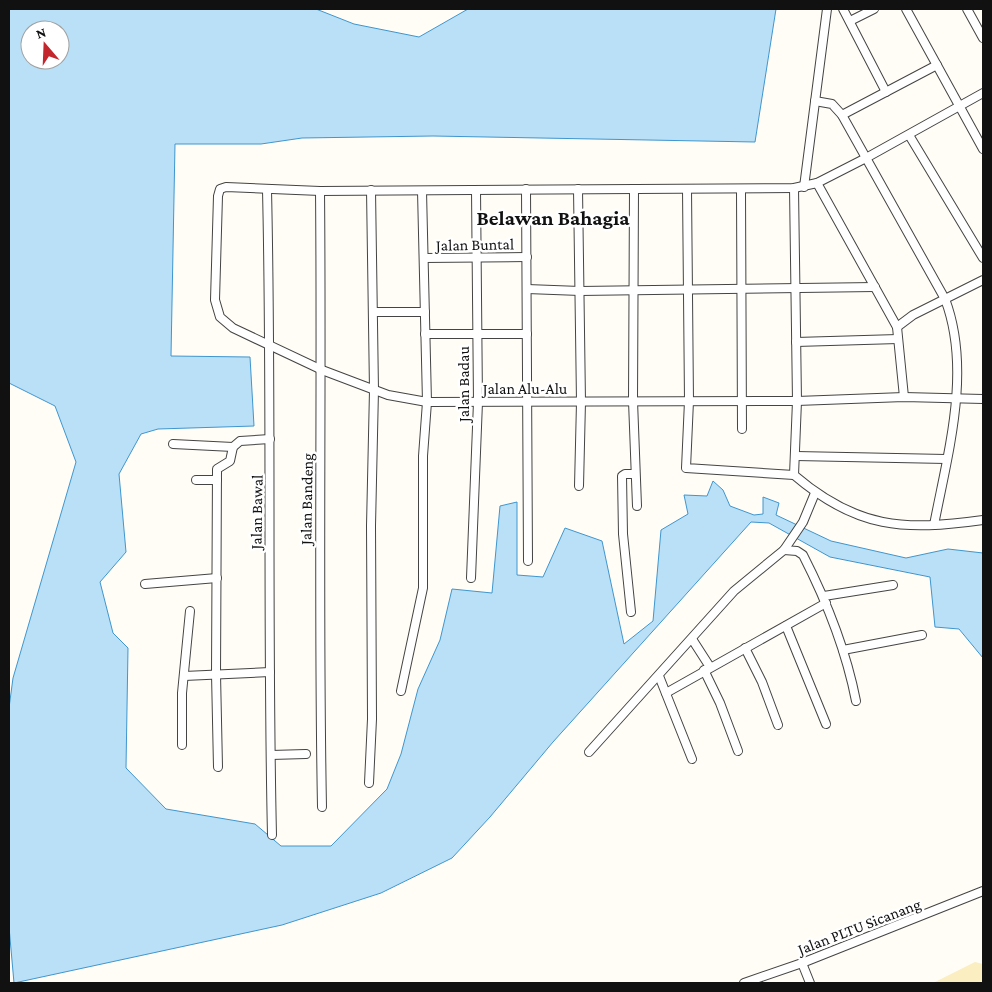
<svg xmlns="http://www.w3.org/2000/svg" width="992" height="992" font-family="'Crimson Pro',serif">
  <style>
    .sand { fill: #fbeec1 }
    .water { fill: #b9e0f7; stroke: #3f96cf; fill-rule: evenodd }
    .lines { fill: none; stroke-linecap: round; stroke-linejoin: round }
    .minor-casing { stroke: #444; stroke-width: 10 }
    .minor { stroke: #fff; stroke-width: 8 }
    .labels { text-anchor: middle; stroke-width: 5; stroke-linejoin: round; paint-order: stroke }
    .street-label { font-size: 16px; fill: #111; stroke: #fff }
    .district-label { font-size: 21px; font-weight: bold; fill: #111; stroke: #fff }
  </style>
  <rect width="100%" height="100%" fill="#fffdf5"/>
  <path class="sand" d="M 975,962 L 983,964 L 983,983 L 933,983 Z"/>
  <path class="water" d="M 9,9 L 316,9 L 354,24 L 419,37 L 468,9 L 776,9 L 755,142 L 433,136 L 302,138 L 261,144 L 175,144 L 171,356 L 250,357 L 254,426 L 158,429 L 141,434 L 119,474 L 126,552 L 100,582 L 113,633 L 128,648 L 126,768 L 166,809 L 255,824 L 281,846 L 331,846 L 387,789 L 401,754 L 418,689 L 440,640 L 452,589 L 492,593 L 500,506 L 517,502 L 517,575 L 543,577 L 565,528 L 602,541 L 624,644 L 653,621 L 661,530 L 688,514 L 684,495 L 707,496 L 713,481 L 723,490 L 730,506 L 754,515 L 763,514 L 763,497 L 779,503 L 776,515 L 831,541 L 906,558 L 948,549 L 983,553 L 983,658 L 959,629 L 935,627 L 930,577 L 830,557 L 769,523 L 751,522 L 553,742 L 490,817 L 452,858 L 381,893 L 282,925 L 14,983 L 9,927 L 9,708 L 13,678 L 76,462 L 55,406 L 9,383 ZM 30,30 L 60,30 L 60,60 L 30,60 Z"/>
  <g class="lines">
    <defs>
      <g id="minor">
        <path d="M 843,9 L 886,92"/>
        <path d="M 906,9 L 983,149"/>
        <path d="M 967,9 L 983,38"/>
        <path d="M 850,21 L 874,9"/>
        <path d="M 983,93 L 866,158 L 817,183 L 794,188 L 320,191 L 226,187 L 220,189 L 218,196 L 215,300 L 220,317 L 233,328 L 322,370 L 388,395 L 427,402 L 797,401 L 904,397 L 983,399"/>
        <path d="M 815,101 L 832,104 L 842,115 L 945,299 C 972,370 948,452 934,525"/>
        <path d="M 842,115 L 937,65"/>
        <path d="M 909,135 L 983,258"/>
        <path d="M 817,183 L 897,327 L 904,397"/>
        <path d="M 804,187 L 827,9"/>
        <path d="M 794,188 L 797,401 L 794,475 C 857,529 904,531 983,520"/>
        <path d="M 526,189 L 528,561"/>
        <path d="M 578,189 L 581,402 L 579,486"/>
        <path d="M 687,189 L 689,401 L 686,468 L 794,475"/>
        <path d="M 267,190 C 272,405 267,620 272,835"/>
        <path d="M 634,190 L 633,401 L 637,506"/>
        <path d="M 741,190 L 742,429"/>
        <path d="M 320,191 C 322,396 318,602 322,807"/>
        <path d="M 424,258 L 527,257"/>
        <path d="M 527,289 L 580,291 L 875,287"/>
        <path d="M 373,312 L 425,312"/>
        <path d="M 897,327 L 913,315 L 983,280"/>
        <path d="M 425,334 L 527,334"/>
        <path d="M 796,342 L 898,339"/>
        <path d="M 173,444 L 233,447"/>
        <path d="M 796,456 L 946,459"/>
        <path d="M 196,480 L 217,480"/>
        <path d="M 784,550 L 797,551 L 803,555 C 827,602 846,650 856,701"/>
        <path d="M 471,578 L 478,402 L 476,190"/>
        <path d="M 145,584 L 217,578"/>
        <path d="M 824,596 L 893,585"/>
        <path d="M 631,612 L 623,534 L 622,476 L 625,474 L 635,474"/>
        <path d="M 786,626 L 826,724"/>
        <path d="M 692,639 L 710,667"/>
        <path d="M 745,648 L 762,682 L 778,725"/>
        <path d="M 843,650 L 922,635"/>
        <path d="M 704,670 L 720,703 L 738,751"/>
        <path d="M 184,676 L 270,672"/>
        <path d="M 659,676 L 692,759"/>
        <path d="M 401,691 L 423,588 L 423,456 L 427,402 L 422,191"/>
        <path d="M 666,693 L 826,603"/>
        <path d="M 182,745 L 182,693 L 190,611"/>
        <path d="M 589,752 L 734,591 L 784,550 L 803,522 L 815,493"/>
        <path d="M 271,755 L 306,754"/>
        <path d="M 218,767 L 216,674 L 217,469 L 230,461 L 233,447 L 240,441 L 270,439"/>
        <path d="M 369,783 L 372,719 L 371,526 L 374,390 L 371,190"/>
        <path d="M 802,963 L 810,983"/>
        <path d="M 744,983 L 802,963 L 983,891"/>
      </g>
    </defs>
    <use href="#minor" class="minor-casing"/>
    <use href="#minor" class="minor"/>
  </g>
  <g class="labels">
    <g class="street-label">
      <text transform="translate(475 244) rotate(-1)" y="6">Jalan Buntal</text>
      <text transform="translate(463 384) rotate(-90)" y="6">Jalan Badau</text>
      <text x="525" y="394">Jalan Alu-Alu</text>
      <text transform="translate(306 499) rotate(-89)" y="6">Jalan Bandeng</text>
      <text transform="translate(256 512) rotate(-89)" y="6">Jalan Bawal</text>
      <text transform="translate(859 926) rotate(-21)" y="6">Jalan PLTU Sicanang</text>
    </g>
    <g class="district-label">
      <text x="553" y="225">Belawan Bahagia</text>
    </g>
  </g>
  <rect width="992" height="992" fill="none" stroke="#111111" stroke-width="20"/>
  <g transform="translate(45 45) rotate(341)"><circle r="24" fill="#ffffff" stroke="#a0a0a0"/>
  <path d="M0-4L9 19L0 12L-9 19Z" fill="#c4262e"/>
  <text y="-8" font-size="14" font-weight="bold" text-anchor="middle" fill="#111111">N</text>
  </g>
</svg>
